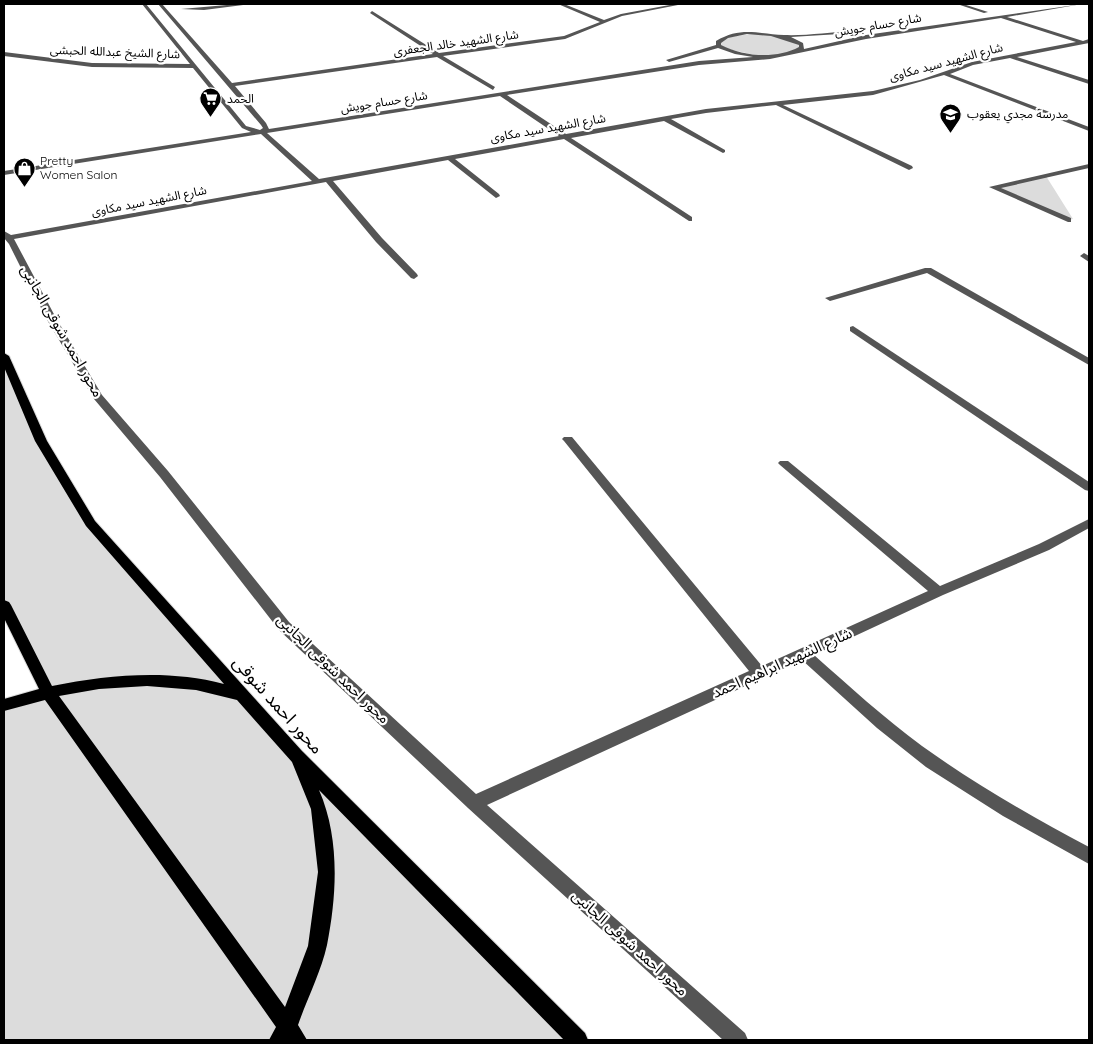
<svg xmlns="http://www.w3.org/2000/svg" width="1093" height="1044" font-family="Quicksand,'Noto Sans Arabic',sans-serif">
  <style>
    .green { fill: #dcdcdc }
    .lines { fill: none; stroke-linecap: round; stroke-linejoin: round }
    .major-casing { stroke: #dbdbdb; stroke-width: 2 }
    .minor { fill: #555; fill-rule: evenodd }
    .major { fill: #000; fill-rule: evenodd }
    .labels { text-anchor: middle; stroke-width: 4.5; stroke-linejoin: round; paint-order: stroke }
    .far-street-label { font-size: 12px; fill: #000; stroke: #fff }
    .far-poi-label { font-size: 12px; fill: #000; stroke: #fff; text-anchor: start }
    .street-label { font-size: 15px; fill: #000; stroke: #fff }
    .near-street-label { font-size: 18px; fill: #000; stroke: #fff }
  </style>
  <rect width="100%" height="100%" fill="#fff"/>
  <g class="green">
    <path d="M 757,33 L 795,40 L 802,48 C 776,62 746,54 719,46 L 723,38 Z"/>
    <path d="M 1046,176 L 1073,219 L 1068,220 L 993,187 Z"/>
    <path d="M 4,356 L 41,441 L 90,523 L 296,756 L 578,1040 L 297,1040 L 287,1028 L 279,1040 L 4,1040 L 4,705 L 47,691 L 4,605 Z"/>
  </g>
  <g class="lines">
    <defs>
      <path id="major" d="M 4,353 L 9,356 L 47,441 L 95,521 L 302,751 L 585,1033 L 588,1040 L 564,1040 L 319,790 C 340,838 337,894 327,945 C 321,972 307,999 298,1025 L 307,1040 L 269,1040 L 276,1027 L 45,700 L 4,711 L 4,699 L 39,689 L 4,618 L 4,600 L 9,602 L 11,605 L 52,686 C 108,675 167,669 224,684 L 86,526 L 35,441 L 4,367 ZM 147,686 L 196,690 L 237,700 L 292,762 L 311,809 L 318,872 L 308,946 L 285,1007 L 59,696 L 99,689 Z"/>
    </defs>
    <use href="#major" class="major-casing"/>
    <g class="minor">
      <path d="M 142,4 L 146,4 L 246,126 L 260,130 L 263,128 L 261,125 L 158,4 L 162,4 L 232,83 L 433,54 L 370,13 L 372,11 L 439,53 L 564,36 L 600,22 L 558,4 L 564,4 L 604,20 L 621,14 L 675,4 L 683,4 L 622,16 L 565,39 L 443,56 L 495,87 L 493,90 L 437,57 L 235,86 L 266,123 L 269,129 L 699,61 L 753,57 L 735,54 L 718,48 L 669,62 L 666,60 L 716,45 L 716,41 C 741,26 758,34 784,35 C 805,36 831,32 853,31 L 856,33 L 791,37 L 803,43 L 804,49 L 866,35 L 1082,4 L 1007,17 L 1083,41 L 1089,39 L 1089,43 L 1017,57 L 1089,80 L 1089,84 L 1010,58 L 973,65 L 950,74 L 1089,127 L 1089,131 L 944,75 L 873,95 L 783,105 L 912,166 L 913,168 L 909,170 L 776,105 L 706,113 L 671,119 L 725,150 L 725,152 L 723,153 L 664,121 L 571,138 L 692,217 L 692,221 L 689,221 L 564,139 L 455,159 L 499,194 L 500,196 L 496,198 L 448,160 L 333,181 L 382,238 L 417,274 L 418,276 L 414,279 L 411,278 L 376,242 L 326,182 L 14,239 L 56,318 L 102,395 L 168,471 L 289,622 L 476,794 L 749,671 L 564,441 L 562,439 L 564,437 L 572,437 L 762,666 L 928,591 L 780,465 L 778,463 L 780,461 L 788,461 L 940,586 L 1039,544 L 1089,519 L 1089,528 L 1049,550 L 943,595 L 814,655 C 849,686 884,718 922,746 C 975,784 1032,817 1089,847 L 1089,864 L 1003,816 L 926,767 L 877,728 L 802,660 L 487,805 L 745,1033 L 748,1040 L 723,1040 L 468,808 L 279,630 L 160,477 L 94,399 L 46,318 L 9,244 L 4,238 L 4,231 L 11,235 L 312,181 L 261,134 L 4,175 L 4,171 L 251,132 L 242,128 L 193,68 L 92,67 L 4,56 L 4,52 L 92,63 L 190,64 ZM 1001,18 L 1076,42 L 972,62 L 920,80 L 873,91 L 706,109 L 566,134 L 507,95 L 699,65 L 770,59 L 866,39 ZM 747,34 L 771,36 L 799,45 L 799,47 C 777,59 744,57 721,45 L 721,43 L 728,38 ZM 500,96 L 559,136 L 319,179 L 267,133 Z"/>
      <path d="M 238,4 L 251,4 L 204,10 L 181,9 Z"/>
      <path d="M 957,4 L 963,4 L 988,12 L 984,13 Z"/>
      <path d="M 1089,164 L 1089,168 L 1001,188 L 1071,218 L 1071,222 L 1068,222 L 989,187 Z"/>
      <path d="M 1084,253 L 1089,256 L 1089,262 L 1080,256 Z"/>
      <path d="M 925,268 L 931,268 L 1089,358 L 1089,365 L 927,273 L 830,301 L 825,298 Z"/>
      <path d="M 853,326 L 1089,482 L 1089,491 L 1085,490 L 850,331 L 850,327 Z"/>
    </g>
    <use href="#major" class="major"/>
  </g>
  <defs>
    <symbol id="supermarket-pin" viewBox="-11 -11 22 30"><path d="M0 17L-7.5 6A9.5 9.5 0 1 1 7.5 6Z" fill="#000" stroke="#fff"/><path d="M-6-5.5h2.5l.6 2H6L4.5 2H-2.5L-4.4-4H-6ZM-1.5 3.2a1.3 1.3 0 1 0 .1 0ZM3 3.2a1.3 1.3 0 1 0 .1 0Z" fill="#fff"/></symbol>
    <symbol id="school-pin" viewBox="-11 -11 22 30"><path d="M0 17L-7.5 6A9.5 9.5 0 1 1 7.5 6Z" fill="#000" stroke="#fff"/><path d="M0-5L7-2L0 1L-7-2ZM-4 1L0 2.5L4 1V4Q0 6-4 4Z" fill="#fff"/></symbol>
    <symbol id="shop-pin" viewBox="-11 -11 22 30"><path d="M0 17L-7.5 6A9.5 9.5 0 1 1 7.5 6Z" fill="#000" stroke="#fff"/><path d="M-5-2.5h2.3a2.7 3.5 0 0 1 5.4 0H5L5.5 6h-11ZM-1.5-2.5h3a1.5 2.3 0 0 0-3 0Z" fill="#fff"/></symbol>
  </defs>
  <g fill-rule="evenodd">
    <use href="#supermarket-pin" x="198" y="86" width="25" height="34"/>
    <use href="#school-pin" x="938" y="102" width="25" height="34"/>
    <use href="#shop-pin" x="12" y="156" width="25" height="34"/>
  </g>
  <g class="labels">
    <g class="far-street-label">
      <text transform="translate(878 25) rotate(-10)" y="4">شارع حسام جويش</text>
      <text transform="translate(456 43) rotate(-8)" y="4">شارع الشهيد خالد الجعفرى</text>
      <text transform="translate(115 52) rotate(2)" y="4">شارع الشيخ عبدالله الحبشى</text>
      <text transform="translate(946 62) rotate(-15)" y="4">شارع الشهيد سيد مكاوى</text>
      <text transform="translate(384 102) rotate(-9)" y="4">شارع حسام جويش</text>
      <text transform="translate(548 128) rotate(-10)" y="4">شارع الشهيد سيد مكاوى</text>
      <text transform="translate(149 201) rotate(-11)" y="4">شارع الشهيد سيد مكاوى</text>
    </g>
    <g class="far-poi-label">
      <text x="227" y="103">الحمد</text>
      <text x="967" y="118">مدرسة مجدي يعقوب</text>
      <text x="40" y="165">Pretty<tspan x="40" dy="14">Women Salon</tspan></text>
    </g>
    <g class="street-label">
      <text transform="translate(62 331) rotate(60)" y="5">محور احمد شوقى الجانبى</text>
      <text transform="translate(782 663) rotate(-24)" y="5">شارع الشهيد ابراهيم احمد</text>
      <text transform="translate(333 669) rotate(44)" y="5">محور احمد شوقى الجانبى</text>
      <text transform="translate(630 943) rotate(42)" y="5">محور احمد شوقى الجانبى</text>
    </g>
    <g class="near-street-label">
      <text transform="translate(278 705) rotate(48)" y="6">محور احمد شوقى</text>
    </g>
  </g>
  <rect width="1093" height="1044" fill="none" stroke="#000000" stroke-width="10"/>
</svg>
